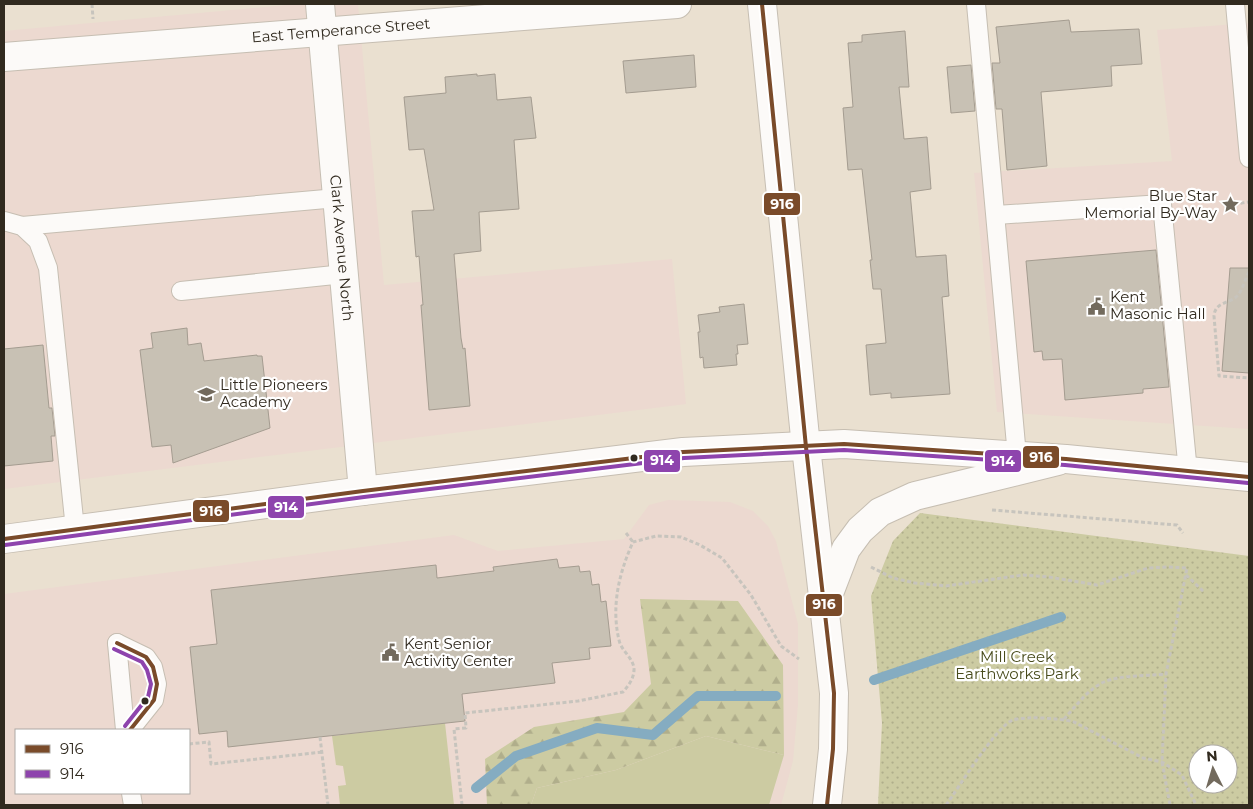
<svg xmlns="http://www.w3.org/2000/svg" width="1253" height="809" font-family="Montserrat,sans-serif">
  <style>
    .commercial { fill: #ecd9d0; fill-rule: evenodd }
    .grass { fill: #cccba2 }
    .forest { fill: url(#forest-firs) }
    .park { fill: url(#park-dots); fill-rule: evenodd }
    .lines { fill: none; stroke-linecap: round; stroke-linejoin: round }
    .stream { stroke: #85acc1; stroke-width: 10 }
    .building { fill: #c8c1b4; stroke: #a49c90 }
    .service-casing { stroke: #c6beb2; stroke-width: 20 }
    .minor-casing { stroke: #c6beb2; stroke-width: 30 }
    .tertiary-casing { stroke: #c6beb2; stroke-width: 30 }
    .primary-casing { stroke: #c6beb2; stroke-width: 30 }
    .path { stroke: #c7c4bd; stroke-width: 3; stroke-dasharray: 4 2.5; stroke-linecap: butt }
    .service { stroke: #fcfaf8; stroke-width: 18 }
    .minor { stroke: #fcfaf8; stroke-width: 28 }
    .tertiary { stroke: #fcfaf8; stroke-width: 28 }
    .primary { stroke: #fcfaf8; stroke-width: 28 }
    .bus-1-casing { stroke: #fff; stroke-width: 8 }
    .bus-2-casing { stroke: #fff; stroke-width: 8 }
    .bus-1 { stroke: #7a4b2a; stroke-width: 4 }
    .bus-2 { stroke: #8e44ad; stroke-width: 4 }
    .bus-dot { fill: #312a1f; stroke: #fff; stroke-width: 2 }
    .labels { text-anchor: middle; stroke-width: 4.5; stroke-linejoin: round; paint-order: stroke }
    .street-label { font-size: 15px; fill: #312a1f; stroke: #fff }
    .poi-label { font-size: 15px; fill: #312a1f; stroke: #fff; text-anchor: start }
    .park-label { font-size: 15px; fill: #484b1c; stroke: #fff }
    .line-badge { stroke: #fff; stroke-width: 2 }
    .badge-label { font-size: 14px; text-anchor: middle; font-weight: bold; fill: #fff }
  </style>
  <defs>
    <pattern id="forest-firs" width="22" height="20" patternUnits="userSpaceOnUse" patternTransform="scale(1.25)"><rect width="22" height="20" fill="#cccba2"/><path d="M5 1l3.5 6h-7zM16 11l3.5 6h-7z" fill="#b0ae8b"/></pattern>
    <pattern id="park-dots" width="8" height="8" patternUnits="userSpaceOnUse" patternTransform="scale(1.25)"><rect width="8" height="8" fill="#cccba2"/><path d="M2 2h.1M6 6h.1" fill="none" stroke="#b0ae8b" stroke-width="1.8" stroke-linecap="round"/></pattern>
  </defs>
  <rect width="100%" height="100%" fill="#eae0d0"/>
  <g class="commercial">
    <path d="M 298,4 L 358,4 L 384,285 L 672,259 L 686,404 L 4,489 L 4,31 Z"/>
    <path d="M 1249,23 L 1249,429 L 997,412 L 974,173 L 1172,161 L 1157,30 Z"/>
    <path d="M 668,500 L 730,502 L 753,511 L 768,526 L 776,541 L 798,624 L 798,705 L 793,761 L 781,805 L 4,805 L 4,594 L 454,535 L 498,551 L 624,539 L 649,505 ZM 16,730 L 189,730 L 189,793 L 16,793 Z"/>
  </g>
  <g class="grass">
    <path d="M 445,723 L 454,805 L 340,805 L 338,786 L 346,785 L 343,766 L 336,765 L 332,736 Z"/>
    <path d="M 706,736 L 784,755 L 769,805 L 531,805 L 537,788 L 616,770 Z"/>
  </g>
  <path class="forest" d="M 640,599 L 738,601 L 783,665 L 784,755 L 706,736 L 616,770 L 537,788 L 531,805 L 487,805 L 485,759 L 534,727 L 624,712 L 651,684 Z"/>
  <path class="park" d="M 920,513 L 1249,556 L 1249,805 L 878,805 L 882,723 L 871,596 L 893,541 ZM 1198,754 L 1228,754 L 1228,784 L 1198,784 Z"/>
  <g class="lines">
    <g class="stream">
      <path d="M 874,680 L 1061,617"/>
      <path d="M 476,788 L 516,756 L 597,728 L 653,735 L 698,696 L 776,696"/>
    </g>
  </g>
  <g class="building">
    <path d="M 1069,20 L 1071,32 L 1139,29 L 1142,64 L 1111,66 L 1112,86 L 1041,92 L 1047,166 L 1007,170 L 1002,109 L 996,109 L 992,63 L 1000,63 L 996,27 Z"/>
    <path d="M 905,31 L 909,87 L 899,87 L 904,139 L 927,137 L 931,189 L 910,192 L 916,257 L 946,255 L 949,296 L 942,297 L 950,394 L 891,398 L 891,393 L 870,395 L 866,345 L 886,343 L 881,289 L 873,289 L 870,260 L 872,260 L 862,169 L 848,170 L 843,108 L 853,107 L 848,43 L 862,42 L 862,35 Z"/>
    <path d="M 694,55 L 696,87 L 626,93 L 623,61 Z"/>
    <path d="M 971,65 L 975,111 L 951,113 L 947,67 Z"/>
    <path d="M 477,74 L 477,76 L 495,74 L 497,100 L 531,97 L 536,138 L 514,140 L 519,209 L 479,212 L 481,251 L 454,254 L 461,338 L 463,349 L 465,348 L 470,406 L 429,410 L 421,305 L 423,305 L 419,256 L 416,257 L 412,211 L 434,210 L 424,149 L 409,150 L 404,97 L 446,93 L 445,77 Z"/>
    <path d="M 1156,250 L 1169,387 L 1143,389 L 1143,393 L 1065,400 L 1062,359 L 1043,360 L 1042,351 L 1034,352 L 1026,261 Z"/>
    <path d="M 1230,268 L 1249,268 L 1249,373 L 1222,371 Z"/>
    <path d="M 744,304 L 748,344 L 737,345 L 738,354 L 736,354 L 737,365 L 704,368 L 703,357 L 700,358 L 698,332 L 700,332 L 698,315 L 720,312 L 719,307 Z"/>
    <path d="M 187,328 L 188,345 L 201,343 L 204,361 L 257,355 L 257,356 L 262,356 L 270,428 L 173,463 L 171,445 L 152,447 L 140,350 L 153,348 L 151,333 Z"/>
    <path d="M 43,345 L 49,408 L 52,408 L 55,436 L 51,436 L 53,461 L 4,466 L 4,349 Z"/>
    <path d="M 557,559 L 559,568 L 579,566 L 580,572 L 590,571 L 592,585 L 599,584 L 601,602 L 606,601 L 611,646 L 589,648 L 590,659 L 552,663 L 555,683 L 462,694 L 465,721 L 228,747 L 227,731 L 199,734 L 190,647 L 217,644 L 211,590 L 436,565 L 437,578 L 494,571 L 493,567 Z"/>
  </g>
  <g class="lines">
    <defs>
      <g id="service">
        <path d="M 976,4 L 1017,456"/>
        <path d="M 1235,4 L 1249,158"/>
        <path d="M 996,215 L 1162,204 L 1188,472"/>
        <path d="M 4,221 L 22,226 L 38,241 L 48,268 L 75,529"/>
        <path d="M 22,226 L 337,198"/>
        <path d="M 181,291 L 344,274"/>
        <path d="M 117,643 L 146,657 L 153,667 L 157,684 L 154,700 L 130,730"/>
        <path d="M 117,643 L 125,730"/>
        <path d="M 131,793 L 133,805"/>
      </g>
      <g id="minor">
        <path id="s1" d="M 320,4 L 363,491"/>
        <path d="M 762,4 L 806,447"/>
        <path id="s2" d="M 4,57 L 677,4"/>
      </g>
      <g id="tertiary">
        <path d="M 806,447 L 834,693 L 833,749 L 827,805"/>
        <path d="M 826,601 L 846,549 L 860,530 L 880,512 L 915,496 L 1058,461"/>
      </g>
      <path id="primary" d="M 4,539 L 363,491 L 683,452 L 844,444 L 1066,459 L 1249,477"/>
    </defs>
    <use href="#service" class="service-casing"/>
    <use href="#minor" class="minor-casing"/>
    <use href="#tertiary" class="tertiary-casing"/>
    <use href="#primary" class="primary-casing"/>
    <g class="path">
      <path d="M 92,4 L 93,19"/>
      <path d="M 1234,204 L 1249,202"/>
      <path d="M 1249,272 C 1245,279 1243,289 1238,295 C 1231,304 1215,301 1214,316 L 1219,376 L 1249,378"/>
      <path d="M 992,510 L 1177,525 L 1183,533"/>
      <path d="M 626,533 L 633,542"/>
      <path d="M 871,567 L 893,578 L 915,583 L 946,586 L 1023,575 L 1049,577 L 1097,585 L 1148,568 L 1168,567 L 1187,568 L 1166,674 L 1162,762 L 1170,805"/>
      <path d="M 1186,575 L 1204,592"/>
      <path d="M 1064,719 C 1075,707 1088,689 1104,682 C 1119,675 1148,676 1166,674"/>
      <path d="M 320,737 L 328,805"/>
      <path d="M 189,744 L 209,742 L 211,764 L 323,752"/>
      <path d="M 462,805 L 454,729 L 466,728 L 465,713 L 578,701 L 623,692 C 628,686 633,680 634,671 C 635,659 621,651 619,640 C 611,606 619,573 633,542 L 656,536 L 681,537 L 700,545 L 722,558 L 751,595 L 781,646 L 799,659"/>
      <path d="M 946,805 C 958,789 996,726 1013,720 C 1026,716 1060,718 1074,722 L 1143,758 L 1162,762 L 1182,775 L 1196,805"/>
    </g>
    <use href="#service" class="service"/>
    <use href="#minor" class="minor"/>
    <use href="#tertiary" class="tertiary"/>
    <use href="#primary" class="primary"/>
    <defs>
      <g id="bus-1">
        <path d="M 762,4 L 806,447 L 834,693 L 833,749 L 827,805"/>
        <path d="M 4,539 L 363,491 L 683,452 L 844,444 L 1066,459 L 1249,477"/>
        <path d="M 117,643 L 146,657 L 153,667 L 157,684 L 154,700 L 130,730"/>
      </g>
      <g id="bus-2">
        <path d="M 5,545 L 364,497 L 684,458 L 844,450 L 1065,465 L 1248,483"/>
        <path d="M 114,649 L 142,662 L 147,670 L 151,684 L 148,697 L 125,726"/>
      </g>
    </defs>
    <use href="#bus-1" class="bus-1-casing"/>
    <use href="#bus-2" class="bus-2-casing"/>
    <use href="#bus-1" class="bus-1"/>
    <use href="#bus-2" class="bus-2"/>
  </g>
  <defs>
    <symbol id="sight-bare" viewBox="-9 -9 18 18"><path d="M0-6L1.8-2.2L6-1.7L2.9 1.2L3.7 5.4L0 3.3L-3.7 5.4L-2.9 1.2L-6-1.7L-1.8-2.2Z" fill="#726a5d" stroke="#fff" stroke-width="2.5" paint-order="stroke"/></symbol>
    <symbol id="civic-bare" viewBox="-9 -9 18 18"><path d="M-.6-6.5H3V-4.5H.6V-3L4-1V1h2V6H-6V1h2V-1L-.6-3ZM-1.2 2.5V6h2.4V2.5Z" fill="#726a5d" stroke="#fff" stroke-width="2.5" paint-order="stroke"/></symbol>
    <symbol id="school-bare" viewBox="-9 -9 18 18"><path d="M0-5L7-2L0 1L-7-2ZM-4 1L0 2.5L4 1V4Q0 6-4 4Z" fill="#726a5d" stroke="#fff" stroke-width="2.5" paint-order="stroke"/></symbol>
  </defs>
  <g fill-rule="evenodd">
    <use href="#sight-bare" x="1218" y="192" width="25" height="25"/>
    <use href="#civic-bare" x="1084" y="294" width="25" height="25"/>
    <use href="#school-bare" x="194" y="382" width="25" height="25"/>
    <use href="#civic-bare" x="378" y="640" width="25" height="25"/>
  </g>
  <g class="bus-dot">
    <circle cx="634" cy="458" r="4.5"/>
    <circle cx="145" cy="701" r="4.5"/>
  </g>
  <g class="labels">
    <g class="street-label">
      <text dy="5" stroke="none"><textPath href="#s2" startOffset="338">East Temperance Street</textPath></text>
      <text dy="5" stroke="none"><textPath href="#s1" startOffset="245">Clark Avenue North</textPath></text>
    </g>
    <g class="poi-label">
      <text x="1217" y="201" text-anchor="end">Blue Star<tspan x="1217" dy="17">Memorial By-Way</tspan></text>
      <text x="1110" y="302">Kent<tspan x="1110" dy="17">Masonic Hall</tspan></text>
      <text x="220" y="390">Little Pioneers<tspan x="220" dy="17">Academy</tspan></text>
      <text x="404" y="649">Kent Senior<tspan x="404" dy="17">Activity Center</tspan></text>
    </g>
    <g class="park-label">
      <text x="1017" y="662">Mill Creek<tspan x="1017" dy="17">Earthworks Park</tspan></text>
    </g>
  </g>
  <g class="line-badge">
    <rect x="763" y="192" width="38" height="24" rx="5" fill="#7a4b2a"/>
    <rect x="1022" y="445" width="38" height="24" rx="5" fill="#7a4b2a"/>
    <rect x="643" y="449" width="38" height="24" rx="5" fill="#8e44ad"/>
    <rect x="984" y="449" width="38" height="24" rx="5" fill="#8e44ad"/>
    <rect x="267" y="495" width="38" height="24" rx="5" fill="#8e44ad"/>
    <rect x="192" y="499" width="38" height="24" rx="5" fill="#7a4b2a"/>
    <rect x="805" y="593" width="38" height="24" rx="5" fill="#7a4b2a"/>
  </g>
  <g class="badge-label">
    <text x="782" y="209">916</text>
    <text x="1041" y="462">916</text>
    <text x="662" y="465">914</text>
    <text x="1003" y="466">914</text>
    <text x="286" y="512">914</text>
    <text x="211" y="516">916</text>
    <text x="824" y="609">916</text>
  </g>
  <rect width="1253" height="809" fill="none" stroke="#312a1f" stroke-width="10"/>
  <rect x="15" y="729" width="175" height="65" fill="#ffffff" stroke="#adaaa5"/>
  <rect x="25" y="745" width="25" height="8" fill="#7a4b2a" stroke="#adaaa5"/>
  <text x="60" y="754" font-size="15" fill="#312a1f">916</text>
  <rect x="25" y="770" width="25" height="8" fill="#8e44ad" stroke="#adaaa5"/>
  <text x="60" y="779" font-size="15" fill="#312a1f">914</text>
  <g transform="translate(1213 769) rotate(355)"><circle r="24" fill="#ffffff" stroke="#adaaa5"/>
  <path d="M0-4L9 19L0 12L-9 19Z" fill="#726a5d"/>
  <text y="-8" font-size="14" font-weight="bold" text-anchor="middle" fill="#312a1f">N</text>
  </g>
</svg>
